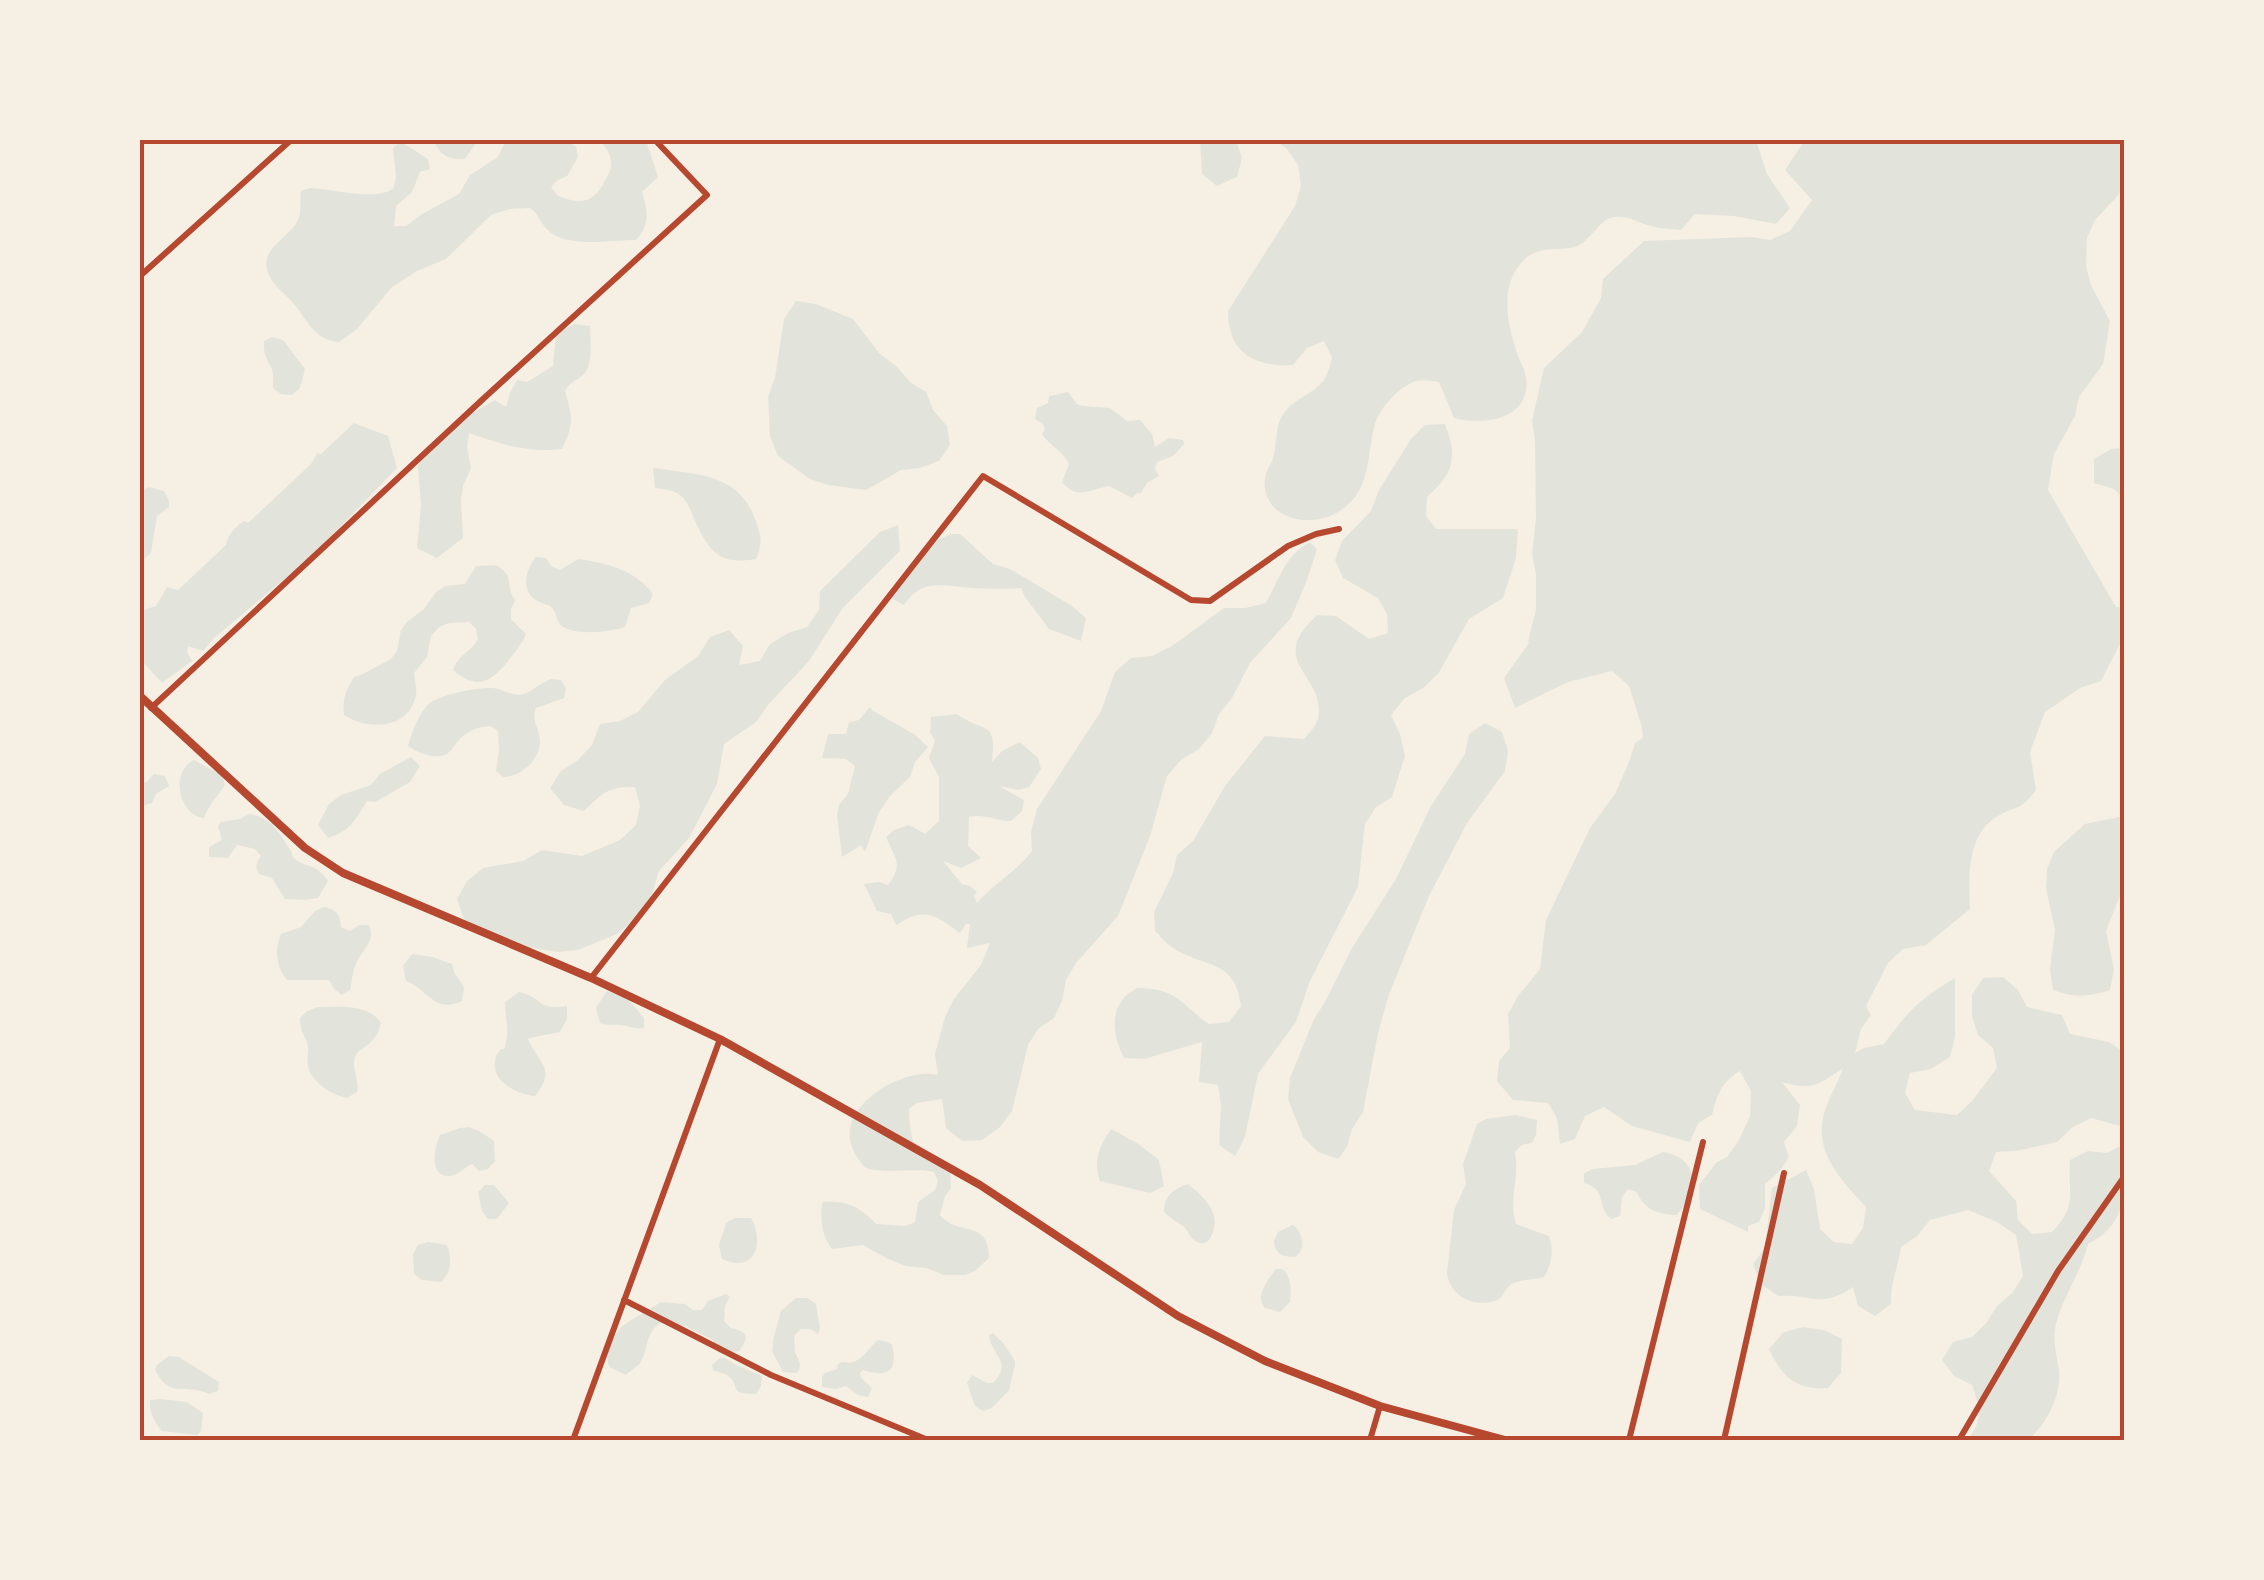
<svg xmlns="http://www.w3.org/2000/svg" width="2264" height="1580" font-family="'DejaVu Sans',sans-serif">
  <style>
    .green { fill: #e2e4dc }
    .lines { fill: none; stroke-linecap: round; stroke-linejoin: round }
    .minor { stroke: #b5482f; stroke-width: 6 }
    .tertiary { stroke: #b5482f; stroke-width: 8 }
    .neatline { fill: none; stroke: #b5482f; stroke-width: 4 }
  </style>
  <rect width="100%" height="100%" fill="#f6efe4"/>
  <g class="green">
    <path d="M 434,140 L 478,140 L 465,159 C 450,160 439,156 434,140 Z"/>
    <path d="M 506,140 L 568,141 L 576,147 L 578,157 L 567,176 L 558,180 L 551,187 L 557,195 C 581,206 594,203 606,179 C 609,174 611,169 611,163 C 611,154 605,147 600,140 L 646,140 L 658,177 L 642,192 C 648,210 650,225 636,240 C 612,240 569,248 550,232 C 541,225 539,214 530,208 L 510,209 L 491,215 L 446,259 L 417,271 L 392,287 L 357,329 L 339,342 C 317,340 310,326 298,309 C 289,296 274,288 268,273 C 259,249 287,239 297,222 C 302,213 300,200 301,191 L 310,188 C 335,189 372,201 393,189 L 396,178 L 393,148 L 401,142 L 428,159 L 430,169 L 420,172 L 412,192 L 396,206 L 394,226 L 406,226 L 422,214 L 459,194 L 470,175 L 498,157 Z"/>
    <path d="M 1200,140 L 1236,140 L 1242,158 L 1237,177 L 1217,186 L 1202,174 Z"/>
    <path d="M 1275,140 L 1756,140 L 1767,174 L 1790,208 L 1776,224 L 1734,216 L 1695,214 L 1681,230 C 1668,229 1656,228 1644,224 C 1633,220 1627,216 1614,217 C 1598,220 1593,238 1579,245 C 1563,253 1538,243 1522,262 C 1498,289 1508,325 1518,356 C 1521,363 1525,370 1526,378 C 1531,420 1484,426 1454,418 L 1439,382 C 1432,381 1423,379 1416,381 C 1399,387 1380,407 1375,424 C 1366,457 1372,492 1338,512 C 1316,526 1276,523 1266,494 C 1265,489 1264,484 1265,479 C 1265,472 1271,465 1273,458 C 1277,446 1275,432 1280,420 C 1288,400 1312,396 1324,380 C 1328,374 1330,365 1332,358 L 1324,341 L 1307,348 L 1293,365 C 1253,367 1228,352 1228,311 L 1295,206 L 1301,186 L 1298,165 L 1287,149 Z"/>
    <path d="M 1805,140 L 2124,140 L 2124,189 L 2095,220 L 2087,238 L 2086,266 L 2091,285 L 2110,321 L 2103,364 L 2079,397 L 2075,416 L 2054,454 L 2048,490 L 2116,607 L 2124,607 L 2124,636 L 2101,681 L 2080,688 L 2045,712 L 2030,752 L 2036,790 C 2019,812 2019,804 1998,816 C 1966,834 1969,877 1970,909 L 1926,945 L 1903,949 L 1888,963 L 1866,1006 L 1871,1015 L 1861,1029 L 1855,1053 L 1864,1048 L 1884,1044 C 1909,1010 1919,1000 1955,978 L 1955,1037 L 1950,1057 L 1931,1069 L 1910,1073 L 1905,1093 L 1915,1110 L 1957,1115 L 1972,1101 L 1997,1068 L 1993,1048 L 1978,1035 L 1972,1016 L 1972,995 L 1983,978 L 2003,977 L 2018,990 L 2027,1007 L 2062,1015 L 2070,1034 L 2109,1042 L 2124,1052 L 2124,1127 L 2091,1118 L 2073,1127 L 2057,1142 L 2016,1151 L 1996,1152 L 1989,1171 L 2016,1201 L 2018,1220 L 2032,1234 L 2052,1232 C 2079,1203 2067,1195 2070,1160 L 2088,1151 L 2107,1153 L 2124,1144 C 2124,1187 2132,1221 2088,1244 C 2081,1272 2063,1297 2056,1324 C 2052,1341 2057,1355 2059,1371 C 2061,1397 2047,1423 2028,1440 L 1967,1440 C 1984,1420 1980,1408 1972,1385 L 1954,1376 L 1942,1360 L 1953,1342 L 1972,1337 L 1987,1322 L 1997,1306 L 2012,1293 L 2023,1276 L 2016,1235 L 1997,1222 L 1968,1210 L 1930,1220 L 1917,1236 L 1901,1247 C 1898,1268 1890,1283 1891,1304 L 1875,1316 L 1858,1306 L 1853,1287 C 1819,1310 1813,1293 1778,1296 L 1761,1284 L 1753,1264 L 1765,1248 L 1772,1188 L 1806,1170 L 1814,1189 L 1820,1229 L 1834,1242 L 1852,1244 L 1863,1228 L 1866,1207 C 1842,1181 1813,1152 1824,1114 C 1828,1098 1838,1083 1843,1068 C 1818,1085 1812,1091 1782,1082 L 1800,1105 L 1797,1126 L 1784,1142 L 1789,1157 L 1780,1171 L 1765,1184 L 1765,1208 L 1759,1222 L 1748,1226 L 1748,1232 L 1700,1209 L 1699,1185 L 1717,1162 L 1727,1157 L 1739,1140 L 1750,1116 L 1751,1091 L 1740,1071 C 1721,1082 1717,1095 1712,1115 L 1698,1123 L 1690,1142 L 1632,1126 L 1604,1107 L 1585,1116 L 1575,1139 L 1560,1144 L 1557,1118 L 1548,1103 L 1513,1100 L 1497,1081 L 1499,1061 L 1510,1048 L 1508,1014 L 1518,996 L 1540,969 L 1546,920 L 1590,828 L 1615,794 L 1629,762 L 1635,743 L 1643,738 L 1642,727 L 1629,686 L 1612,671 L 1568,682 L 1515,708 L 1504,678 L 1529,643 L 1528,641 L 1536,610 L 1536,573 L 1532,555 L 1536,517 L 1535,440 L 1532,421 L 1544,368 L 1582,332 L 1601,298 L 1603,279 L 1644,241 L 1752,237 L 1770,240 L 1790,231 L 1812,200 L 1785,170 Z"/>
    <path d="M 796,301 L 816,304 L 853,319 L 879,353 L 896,366 L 910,382 L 926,392 L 933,410 L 947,426 L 950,445 L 939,461 L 920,468 L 901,470 L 866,490 L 828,485 L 810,479 L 778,456 L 770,436 L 768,397 L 775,378 L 784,319 Z"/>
    <path d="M 574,324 L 590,326 C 590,340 594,365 583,375 C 575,382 572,380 565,391 C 573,418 574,424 562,449 C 528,453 500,444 469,433 L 467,447 L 471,468 L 463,486 L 461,500 L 463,538 L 437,558 L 417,548 L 421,506 L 418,467 L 422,457 L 461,420 L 495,400 L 506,407 L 510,393 L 517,380 L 527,382 L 553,366 L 556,333 Z"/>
    <path d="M 272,337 L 283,340 L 305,369 L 300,388 L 292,395 L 281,394 L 273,388 C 273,382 274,372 271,367 C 265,355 264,356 264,341 Z"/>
    <path d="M 1068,392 L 1077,404 L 1082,406 L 1110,408 L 1127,421 L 1140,420 L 1152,434 L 1155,447 L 1169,438 L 1183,440 L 1184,444 L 1173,456 L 1157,462 L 1155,469 L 1159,476 L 1148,482 L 1140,494 L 1137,493 L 1132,498 L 1109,486 C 1088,490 1077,500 1062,482 L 1069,464 C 1062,450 1050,446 1042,434 L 1045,429 L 1043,424 L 1035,419 L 1037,408 L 1048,403 L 1049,396 Z"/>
    <path d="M 354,423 L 388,436 L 397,468 L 311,557 L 214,638 L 203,651 L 188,646 L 187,652 L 192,661 L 162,683 L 140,659 L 140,611 L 156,606 L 167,587 L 178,590 L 226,545 C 229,533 234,528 244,521 L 248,523 L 311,464 L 317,453 L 321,454 Z"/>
    <path d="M 1445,424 C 1458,458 1454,473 1427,497 L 1426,516 L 1436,529 L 1518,529 L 1516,558 L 1503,598 L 1469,619 L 1438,674 L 1423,688 L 1405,698 L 1391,715 L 1400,734 L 1405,756 L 1392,797 L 1376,807 L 1365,824 L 1358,887 L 1310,981 L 1296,1022 L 1258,1074 L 1245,1137 L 1235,1156 L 1219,1145 L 1221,1106 L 1218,1085 L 1199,1082 L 1202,1042 L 1144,1059 L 1124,1058 C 1115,1040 1109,1016 1123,999 C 1127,994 1132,991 1137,988 C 1179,989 1178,1002 1209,1024 L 1229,1022 L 1241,1006 C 1235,958 1206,969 1173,948 C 1166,944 1161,936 1155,931 L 1154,912 L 1173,873 L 1177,855 L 1193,841 L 1225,786 L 1265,736 L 1304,739 C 1309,733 1316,726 1318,719 C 1327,674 1264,664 1317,615 L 1336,616 L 1369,639 L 1388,633 L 1387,614 L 1378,598 L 1343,578 L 1335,560 L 1342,541 L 1371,511 L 1379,490 L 1411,439 L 1425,425 Z"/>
    <path d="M 2124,448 L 2124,499 L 2114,489 L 2094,483 L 2094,459 L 2111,449 Z"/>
    <path d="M 653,468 C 697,475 740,472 756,522 C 762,538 762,544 756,559 C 720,565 710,553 695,521 C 689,508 687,496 672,491 C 666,489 661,489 655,488 Z"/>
    <path d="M 149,487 L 164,491 L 169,501 L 169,507 L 157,516 L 151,553 L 140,563 L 140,491 Z"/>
    <path d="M 898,525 L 900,551 L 842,609 L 809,661 L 768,705 L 756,722 L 724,744 L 717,784 L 689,838 L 659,871 L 647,910 L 617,934 L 578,950 L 558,952 L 519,946 L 478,934 L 464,919 L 457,899 L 467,881 L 483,868 L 523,861 L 542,850 L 582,856 L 620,840 L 636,825 L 640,806 L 635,787 C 609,786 602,793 584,811 L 564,805 L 550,788 L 561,771 L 577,761 L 592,745 L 600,724 L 620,721 L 638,712 L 665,680 L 698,656 L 710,637 L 729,630 L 743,646 L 739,665 L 760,661 L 770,644 L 788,633 L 807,627 L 819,610 L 820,591 L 880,532 Z"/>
    <path d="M 951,534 L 960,534 L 993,564 L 1010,569 L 1072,606 L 1086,618 L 1081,641 L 1049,629 L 1025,597 L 1021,588 C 1004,589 988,589 971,588 C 943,586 922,578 904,605 L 891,598 L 892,588 L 916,568 L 928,544 Z"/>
    <path d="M 1310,542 L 1317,549 L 1307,580 L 1291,618 L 1250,663 L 1232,698 L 1219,714 L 1212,733 L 1199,749 L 1181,760 L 1167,776 L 1150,836 L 1118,916 L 1076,963 L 1066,980 L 1062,1001 L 1054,1018 L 1038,1029 L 1028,1045 L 1012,1111 L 1000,1127 L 982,1140 L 962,1141 L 946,1128 L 942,1099 L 917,1103 L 909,1109 C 911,1153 915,1147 950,1169 L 951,1188 L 945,1196 L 940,1215 C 958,1237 989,1218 989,1258 L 975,1271 L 965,1275 L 944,1275 L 926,1268 L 906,1266 L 888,1259 L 863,1245 L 832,1249 C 822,1237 819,1217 823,1202 C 846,1200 861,1207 876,1224 L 906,1226 L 915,1222 L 918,1202 L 935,1190 L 938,1181 L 934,1172 C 916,1167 878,1175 865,1167 C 860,1163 854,1153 852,1147 C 836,1106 904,1066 938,1075 L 935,1054 L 945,1017 L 954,999 L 981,965 L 990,943 L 967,948 L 970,924 L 966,924 L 960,933 C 934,914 925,907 896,925 L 891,914 L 877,911 L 864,884 L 879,882 L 888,885 C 904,864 895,859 886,837 L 894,830 L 909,825 L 925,834 L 939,821 L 939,777 L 929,758 L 935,741 L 930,732 L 931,717 L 957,714 C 984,734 997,718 992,762 L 1002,751 L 1020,742 L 1038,758 L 1041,769 L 1029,787 L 1019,790 L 999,786 L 1024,800 L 1022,811 L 1011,821 C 996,821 984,813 969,817 L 968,846 L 981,858 L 961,868 L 943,861 L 962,884 L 970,886 L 977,892 L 974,896 L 977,903 C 994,883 1016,872 1032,851 L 1031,832 L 1037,809 L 1101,711 L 1115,672 L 1131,658 L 1152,656 L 1172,646 L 1224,608 L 1245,608 L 1266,603 C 1279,580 1285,555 1310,542 Z"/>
    <path d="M 536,557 L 546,558 L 551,566 L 560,570 L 578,559 C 606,563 636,570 653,594 L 649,603 L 631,608 L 625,627 C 611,632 575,636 562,626 C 555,621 558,612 550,606 C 548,605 538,602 536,600 C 520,590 526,569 536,557 Z"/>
    <path d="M 496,565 C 516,577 504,583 515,600 L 511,609 L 511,619 L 526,634 C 522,644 515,652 508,661 C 491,683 476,690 453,670 C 458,655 471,652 478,639 L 476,629 L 469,622 L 449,623 L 439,627 L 431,636 L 427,657 L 414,673 C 415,681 418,691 415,699 C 406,730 366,730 344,715 C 342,701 346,689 354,677 L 363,674 L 391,659 L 397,651 L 401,630 L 407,622 L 424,609 L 436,592 L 445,586 L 465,584 L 476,566 Z"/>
    <path d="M 551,679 L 561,680 L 566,688 L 564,698 L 536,708 C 531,721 539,727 540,740 C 541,759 521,777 503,777 L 496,771 L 499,750 L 498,731 L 490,726 C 478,727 468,730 459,740 C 455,744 453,750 448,753 C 437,761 418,753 408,746 C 412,732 419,712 430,703 C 442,694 478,687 493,688 C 503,689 513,697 524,694 C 529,693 543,682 551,679 Z"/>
    <path d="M 870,707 L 873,711 L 914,734 L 928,747 L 915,762 L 910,777 L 890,796 L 879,812 L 865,852 L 861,845 L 842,857 L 837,815 L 839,805 L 848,794 L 855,766 L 846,759 L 822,758 L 828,734 L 846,734 L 849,722 L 859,720 Z"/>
    <path d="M 1485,723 L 1502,732 L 1508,751 L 1505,771 L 1467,823 L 1429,896 L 1389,994 L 1378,1033 L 1363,1112 L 1352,1129 L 1347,1147 L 1338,1159 L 1318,1152 L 1303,1137 L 1288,1099 L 1290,1078 L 1314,1019 L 1325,1002 L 1352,948 L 1396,879 L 1431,806 L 1465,754 L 1469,734 Z"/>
    <path d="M 411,757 L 420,766 L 410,782 L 375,802 L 367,801 C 354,821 352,830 328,838 L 318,825 L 329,804 L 341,795 L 371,785 L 380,774 Z"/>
    <path d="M 194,760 L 222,775 L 225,785 C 216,799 211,801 204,818 C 178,815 170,771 194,760 Z"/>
    <path d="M 154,774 L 165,776 L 169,786 L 156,794 L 152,803 L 140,807 L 140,782 L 147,782 Z"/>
    <path d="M 249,814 C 272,818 279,833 291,851 C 292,853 292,856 294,858 C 306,869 316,862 328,881 L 318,898 L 304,900 L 285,899 L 272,878 L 259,874 C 255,868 256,862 261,856 L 255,849 L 237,845 L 228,858 L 209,857 L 209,847 L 222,840 L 218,827 L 220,822 L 240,819 Z"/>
    <path d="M 2124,816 L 2124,886 L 2106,931 L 2114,969 L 2110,990 C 2088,997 2074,998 2053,990 L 2050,969 L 2055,930 L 2046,888 L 2047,869 L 2054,852 L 2085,824 Z"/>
    <path d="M 324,907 C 337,910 340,914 341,927 L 350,931 L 359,925 L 369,925 C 376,943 362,949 356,964 C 352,972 352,982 350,990 L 342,995 L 334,989 L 329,980 L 287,980 C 276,966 274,950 281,934 L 301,927 L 315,911 Z"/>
    <path d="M 412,954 L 432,957 L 452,964 L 455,974 L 464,987 L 462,1001 C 434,1014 428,989 406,981 L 403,966 Z"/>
    <path d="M 607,991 L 628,999 L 644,1018 L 644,1028 C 634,1030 628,1025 619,1025 C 611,1024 608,1026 600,1023 L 596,1008 Z"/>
    <path d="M 519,992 C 542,996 536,1011 567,1006 L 567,1019 L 560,1032 C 556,1033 530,1037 528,1039 C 539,1064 557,1069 535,1096 C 517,1095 486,1079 497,1055 C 503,1043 503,1056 506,1042 C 509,1030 505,1014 505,1002 Z"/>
    <path d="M 318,1007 C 339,1007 368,1003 381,1023 C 375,1048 360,1045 355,1057 C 351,1067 360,1080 357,1092 L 347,1098 C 333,1095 312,1083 308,1067 C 306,1059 310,1051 307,1042 C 303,1033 300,1029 300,1018 L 307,1011 Z"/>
    <path d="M 1515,1115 L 1537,1120 L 1536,1135 L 1532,1143 L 1522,1145 L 1515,1152 C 1520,1176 1508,1200 1516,1224 L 1549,1236 C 1554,1251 1552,1264 1544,1277 C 1534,1280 1521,1279 1512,1284 C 1503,1289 1505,1298 1495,1301 C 1472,1308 1449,1295 1447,1272 L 1454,1210 L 1466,1184 L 1463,1164 L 1477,1124 L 1486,1119 Z"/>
    <path d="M 469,1127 L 479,1131 L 494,1141 L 495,1161 L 488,1169 L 479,1171 L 472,1164 C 465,1167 459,1175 450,1176 C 428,1177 434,1148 440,1135 L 460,1128 Z"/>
    <path d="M 1111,1129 L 1137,1143 L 1159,1160 L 1164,1186 L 1150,1193 L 1100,1181 C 1093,1160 1099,1147 1111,1129 Z"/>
    <path d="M 1663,1152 C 1701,1158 1698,1192 1677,1215 C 1659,1215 1643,1209 1637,1192 L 1628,1189 L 1622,1197 L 1620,1216 L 1611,1219 C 1596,1206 1608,1190 1584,1183 L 1584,1173 L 1593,1169 L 1635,1165 Z"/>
    <path d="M 1188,1184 C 1198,1192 1211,1203 1214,1216 C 1217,1227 1210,1252 1194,1240 C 1190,1237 1188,1231 1184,1227 C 1178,1222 1170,1218 1164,1212 C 1164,1196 1173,1189 1188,1184 Z"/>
    <path d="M 485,1185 L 494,1185 L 509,1203 L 497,1219 L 488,1219 L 482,1211 L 478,1192 Z"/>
    <path d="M 735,1218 L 751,1218 C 765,1243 755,1274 722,1259 L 719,1245 L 726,1223 Z"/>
    <path d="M 1293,1225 C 1303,1233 1307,1249 1295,1257 C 1284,1257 1274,1254 1274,1241 L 1278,1232 Z"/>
    <path d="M 428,1242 L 447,1245 C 452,1259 452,1271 441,1282 L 422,1280 L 414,1274 L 413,1254 L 418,1245 Z"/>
    <path d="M 1276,1269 L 1282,1269 C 1292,1276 1291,1291 1290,1302 L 1280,1312 L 1265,1308 C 1254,1296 1268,1280 1276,1269 Z"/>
    <path d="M 726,1294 L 730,1297 L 725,1306 L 724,1321 L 731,1328 C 748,1332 750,1336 739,1351 L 720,1353 L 716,1350 L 713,1340 L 685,1326 L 660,1323 C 644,1335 649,1349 640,1363 C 638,1366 629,1372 626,1375 L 611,1368 L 608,1364 L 607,1353 L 610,1343 L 622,1326 L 661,1302 L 685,1304 L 693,1310 L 702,1310 L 708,1301 Z"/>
    <path d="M 796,1298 L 807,1298 L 816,1304 L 820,1329 L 818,1334 L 810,1329 L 801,1329 L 794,1336 C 795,1341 794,1348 795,1352 C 799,1362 803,1363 797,1373 L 783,1372 L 772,1351 L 774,1336 L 781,1311 Z"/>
    <path d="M 1803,1327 L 1824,1330 L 1842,1339 L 1841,1373 L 1828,1388 C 1796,1390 1783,1378 1769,1349 L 1784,1332 Z"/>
    <path d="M 993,1333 L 1004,1344 L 1015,1361 L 1015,1365 L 1009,1390 L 992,1408 L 983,1411 L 975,1406 L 967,1383 L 972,1375 L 987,1383 L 993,1383 C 1014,1362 991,1356 989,1335 Z"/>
    <path d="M 878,1340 L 888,1342 L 892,1345 C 899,1372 886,1378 863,1370 L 860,1373 L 861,1378 L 872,1388 L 868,1397 L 858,1395 L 846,1386 L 836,1389 L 822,1387 L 822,1377 L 825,1373 L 837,1369 L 838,1364 L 842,1362 C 861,1366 865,1351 878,1340 Z"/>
    <path d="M 169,1356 L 179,1357 L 219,1382 L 218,1391 L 209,1394 C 183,1382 172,1401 155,1370 L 157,1365 Z"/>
    <path d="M 720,1358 L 725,1358 L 734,1364 L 762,1376 L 761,1386 L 756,1394 C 726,1394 743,1387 727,1375 C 726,1374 715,1371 713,1370 L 712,1365 Z"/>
    <path d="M 161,1399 L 187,1402 L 203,1413 L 201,1431 L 197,1435 L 162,1431 C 154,1422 149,1412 150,1400 Z"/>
  </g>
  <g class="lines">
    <g class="minor">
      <path d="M 140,276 L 291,140"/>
      <path d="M 151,708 L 483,399 L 707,195 L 655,140"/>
      <path d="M 591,978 L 983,476 L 1191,600 L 1210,601 L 1288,546 L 1316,534 L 1339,529"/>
      <path d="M 624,1300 L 771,1375 L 928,1440"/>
      <path d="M 573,1440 L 720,1039"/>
      <path d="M 1370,1440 L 1380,1406"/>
      <path d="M 1629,1440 L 1703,1142"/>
      <path d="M 1724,1440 L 1784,1173"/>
      <path d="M 1959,1440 L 2058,1271 L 2124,1177"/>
    </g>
    <path class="tertiary" d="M 140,696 L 305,848 L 343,873 L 591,978 L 720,1039 L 980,1185 L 1178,1316 L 1265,1361 L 1380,1406 L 1505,1440"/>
  </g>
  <rect width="2264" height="1580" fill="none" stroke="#f6efe4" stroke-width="285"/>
  <rect x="142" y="142" width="1980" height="1296" class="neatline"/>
</svg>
